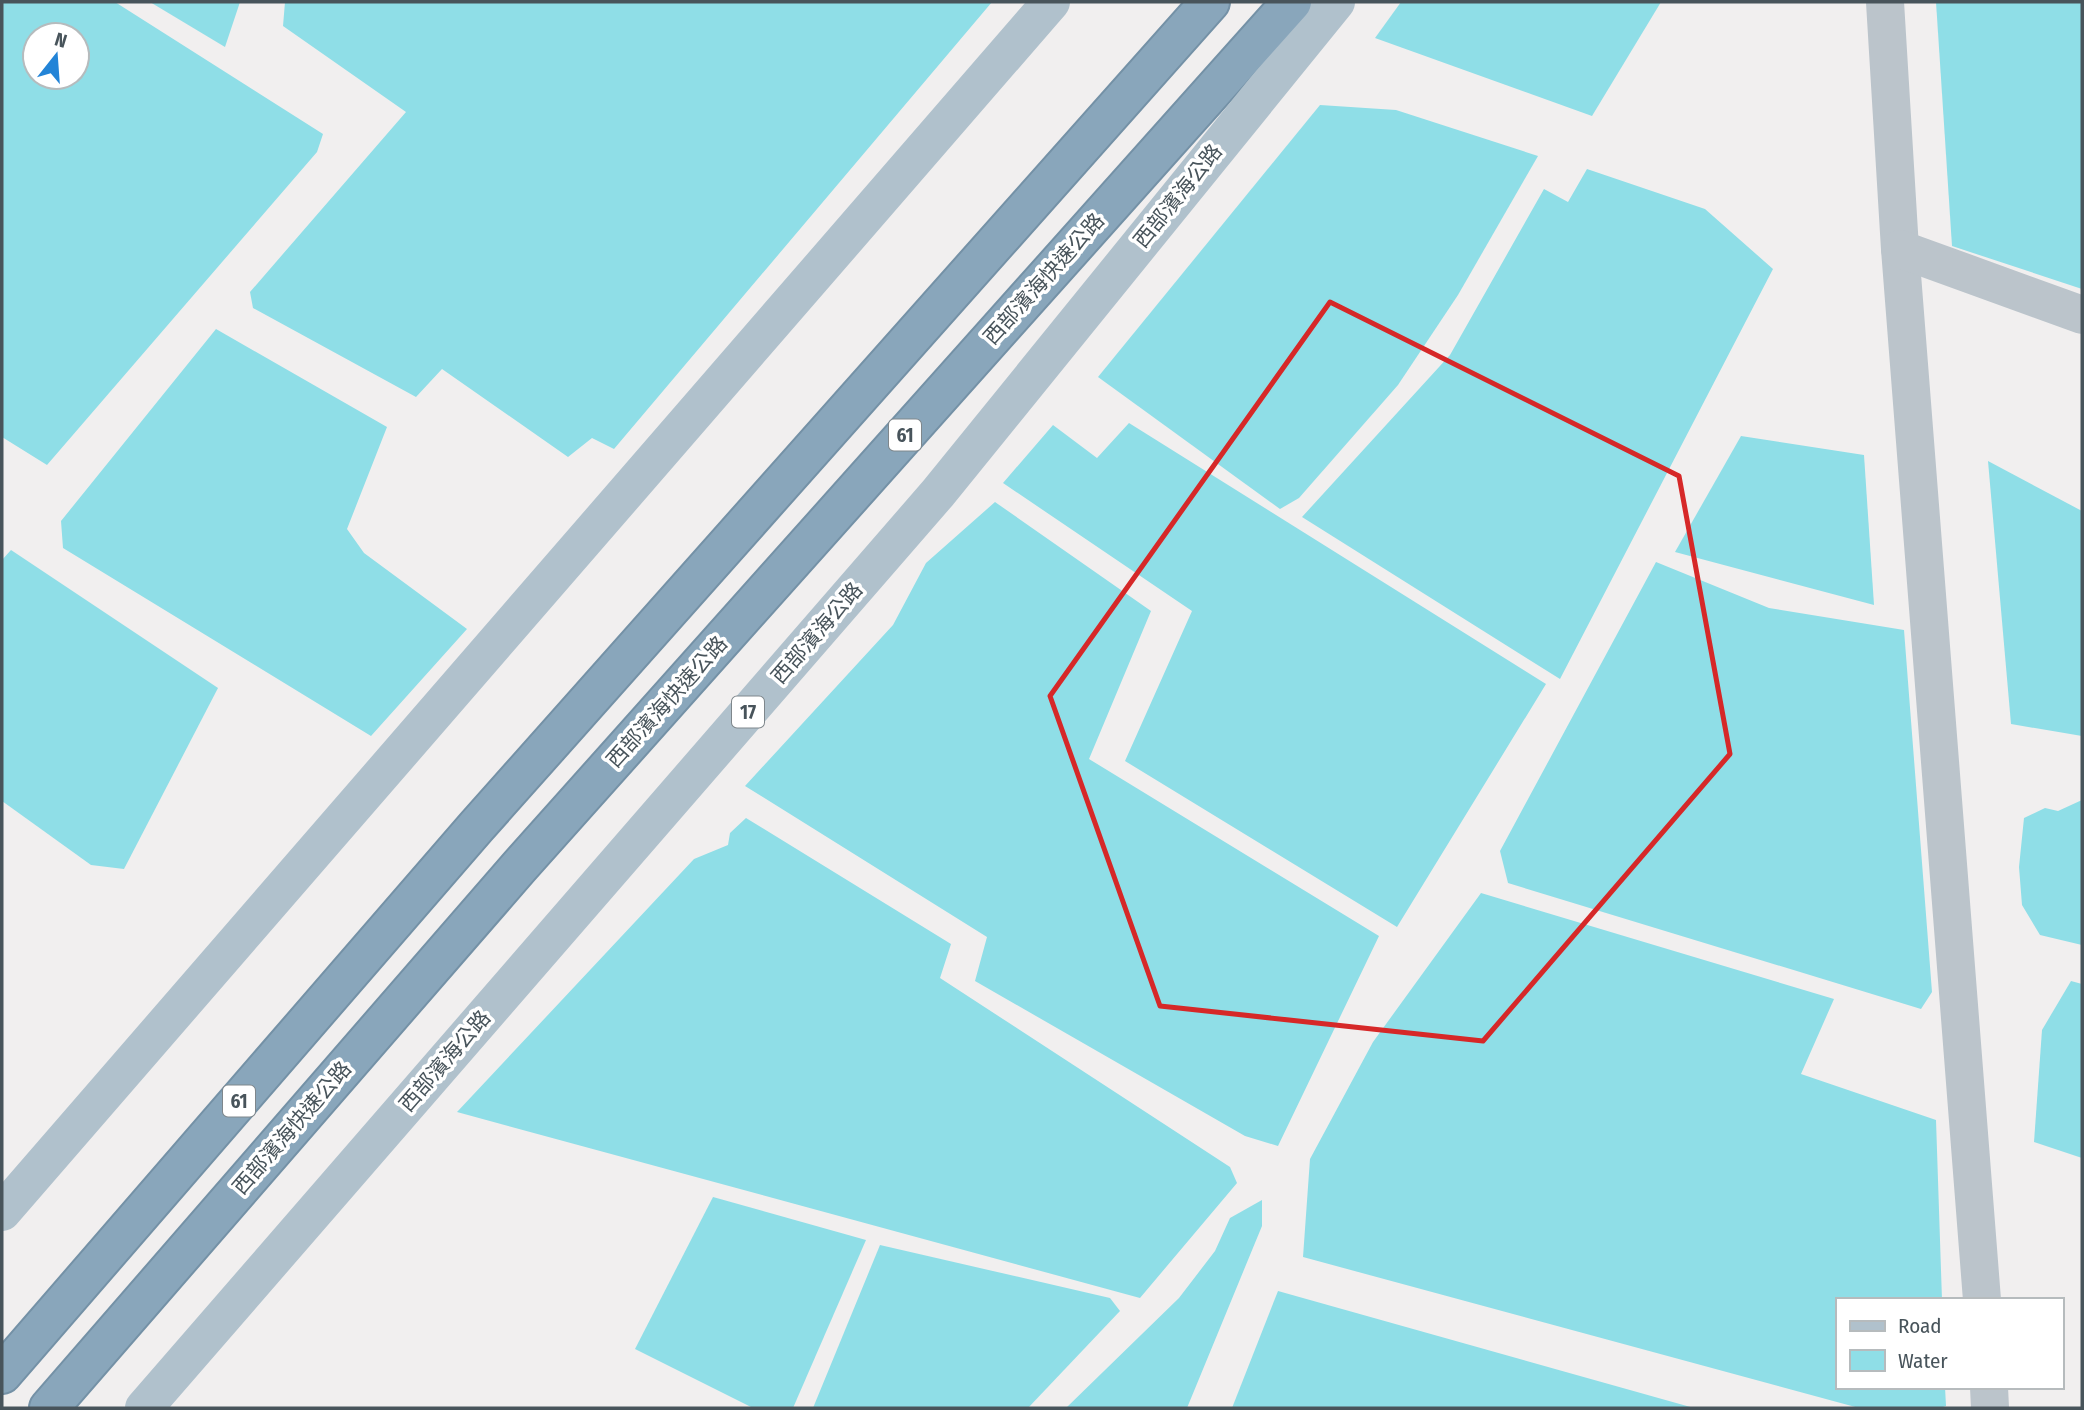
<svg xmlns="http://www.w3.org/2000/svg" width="2084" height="1410" font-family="'Fira Sans Condensed','Noto Sans TC',sans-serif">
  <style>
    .water { fill: #8fdee7; fill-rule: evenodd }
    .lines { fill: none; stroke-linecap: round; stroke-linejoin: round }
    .highway-casing { stroke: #7491a6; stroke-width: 42 }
    .minor { stroke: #bbc4cb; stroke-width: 38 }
    .major { stroke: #b0c1cc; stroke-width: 38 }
    .highway { stroke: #89a6bb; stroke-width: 38 }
    .marked { fill: none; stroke: #d62828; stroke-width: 5; stroke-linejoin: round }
    .labels { text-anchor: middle; stroke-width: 7; stroke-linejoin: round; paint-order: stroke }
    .shield { fill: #fff; stroke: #7f878c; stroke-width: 2 }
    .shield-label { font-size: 19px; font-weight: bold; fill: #48545b }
    .street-label { font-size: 21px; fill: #48545b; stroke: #fff }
  </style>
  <rect width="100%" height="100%" fill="#f1efef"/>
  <g class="water">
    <path d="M 2,2 L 115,2 L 323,134 L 317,152 L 47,465 L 2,437 ZM 35,35 L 77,35 L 77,77 L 35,77 Z"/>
    <path d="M 150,2 L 240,2 L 225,47 Z"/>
    <path d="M 285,2 L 992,2 L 614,449 L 592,438 L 568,457 L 442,369 L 416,397 L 253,308 L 250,292 L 406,112 L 283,26 Z"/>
    <path d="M 1401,2 L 1661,2 L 1592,116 L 1375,38 Z"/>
    <path d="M 1936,2 L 2082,2 L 2082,289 L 1952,246 Z"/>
    <path d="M 1320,105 L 1396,110 L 1538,156 L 1458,295 L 1398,385 L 1299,498 L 1280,509 L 1098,377 Z"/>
    <path d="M 1587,169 L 1705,209 L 1773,269 L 1560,679 L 1302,517 L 1450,355 L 1544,189 L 1568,202 Z"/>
    <path d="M 216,329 L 387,427 L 347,529 L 364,553 L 467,629 L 371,736 L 63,548 L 61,521 Z"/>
    <path d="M 1129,423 L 1546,684 L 1397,927 L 1125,761 L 1192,611 L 1003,483 L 1053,425 L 1097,458 Z"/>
    <path d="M 1741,436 L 1864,455 L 1874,605 L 1675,552 Z"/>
    <path d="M 1988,461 L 2082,511 L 2082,736 L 2011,724 Z"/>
    <path d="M 995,502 L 1151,611 L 1089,759 L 1379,936 L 1278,1146 L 1245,1136 L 975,981 L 987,937 L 745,786 L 893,625 L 926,563 Z"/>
    <path d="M 11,550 L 218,688 L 124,869 L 91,865 L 2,801 L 2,560 Z"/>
    <path d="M 1656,562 L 1769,608 L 1904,630 L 1932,992 L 1921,1009 L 1508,883 L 1500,851 Z"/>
    <path d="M 2082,800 L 2082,945 L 2040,935 L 2022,905 L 2019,867 L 2024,818 L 2045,808 L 2058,811 Z"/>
    <path d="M 746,818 L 951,944 L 940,978 L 1230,1167 L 1237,1183 L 1140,1298 L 457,1112 L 694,859 L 728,845 L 730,833 Z"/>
    <path d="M 1481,893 L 1834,999 L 1801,1074 L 1936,1120 L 1942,1300 L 1837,1300 L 1837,1387 L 1945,1387 L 1946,1406 L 1940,1408 L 1859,1408 L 1303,1257 L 1310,1159 L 1373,1042 Z"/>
    <path d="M 2071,981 L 2082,984 L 2082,1158 L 2034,1142 L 2042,1030 Z"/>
    <path d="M 713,1197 L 866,1240 L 793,1408 L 753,1408 L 635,1349 Z"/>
    <path d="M 1262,1200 L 1262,1226 L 1187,1408 L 1066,1408 L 1179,1298 L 1215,1251 L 1230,1218 Z"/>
    <path d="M 880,1245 L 1110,1298 L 1120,1311 L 1028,1408 L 813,1408 Z"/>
    <path d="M 1278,1291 L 1694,1408 L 1232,1408 Z"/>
  </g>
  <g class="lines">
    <defs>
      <g id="highway">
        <path d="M 2,1374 L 476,827 L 1210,2"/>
        <path d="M 49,1408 L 519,867 L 1292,2"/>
      </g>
    </defs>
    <use href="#highway" class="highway-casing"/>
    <g class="minor">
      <path d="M 1885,2 L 1900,249 L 1982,1300"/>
      <path d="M 1900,249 L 2082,315"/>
      <path d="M 1989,1387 L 1990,1408"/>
    </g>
    <g class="major">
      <path d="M 2,1212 L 1051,2"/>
      <path d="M 144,1408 L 938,493 L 1336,2"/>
    </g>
    <use href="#highway" class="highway"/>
  </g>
  <path class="marked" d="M 1330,302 L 1679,476 L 1730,754 L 1483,1041 L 1160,1006 L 1050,696 Z"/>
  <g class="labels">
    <g class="shield">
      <rect x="889" y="419.5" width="32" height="31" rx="5"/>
      <rect x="732" y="696.5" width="32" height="31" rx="5"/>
      <rect x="223" y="1085.5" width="32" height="31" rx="5"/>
    </g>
    <g class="shield-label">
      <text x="905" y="442">61</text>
      <text x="748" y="719">17</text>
      <text x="239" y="1108">61</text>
    </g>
    <g class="street-label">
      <text transform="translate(1178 196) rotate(-51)" y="7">西部濱海公路</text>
      <text transform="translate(1044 279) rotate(-48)" y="7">西部濱海快速公路</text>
      <text transform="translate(817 633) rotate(-49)" y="7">西部濱海公路</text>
      <text transform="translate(667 702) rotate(-48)" y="7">西部濱海快速公路</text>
      <text transform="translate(445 1061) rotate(-49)" y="7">西部濱海公路</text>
      <text transform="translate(292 1128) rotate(-49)" y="7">西部濱海快速公路</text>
    </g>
  </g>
  <rect width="2084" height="1410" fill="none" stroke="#48545b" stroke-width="7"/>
  <rect x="1836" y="1298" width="228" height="91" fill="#ffffff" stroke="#b6bbbd" stroke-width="2"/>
  <rect x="1850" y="1321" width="35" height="10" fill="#b0c1cc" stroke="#b6bbbd" stroke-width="2"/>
  <text x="1898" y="1333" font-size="21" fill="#48545b">Road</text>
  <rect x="1850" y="1350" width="35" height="21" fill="#8fdee7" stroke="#b6bbbd" stroke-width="2"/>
  <text x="1898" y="1368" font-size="21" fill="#48545b">Water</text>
  <g transform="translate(56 56) rotate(17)"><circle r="33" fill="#ffffff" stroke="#b6bbbd" stroke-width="2"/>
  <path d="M0-5L12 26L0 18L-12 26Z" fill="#2384d7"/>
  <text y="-10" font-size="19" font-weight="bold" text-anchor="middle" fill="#48545b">N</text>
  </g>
</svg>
